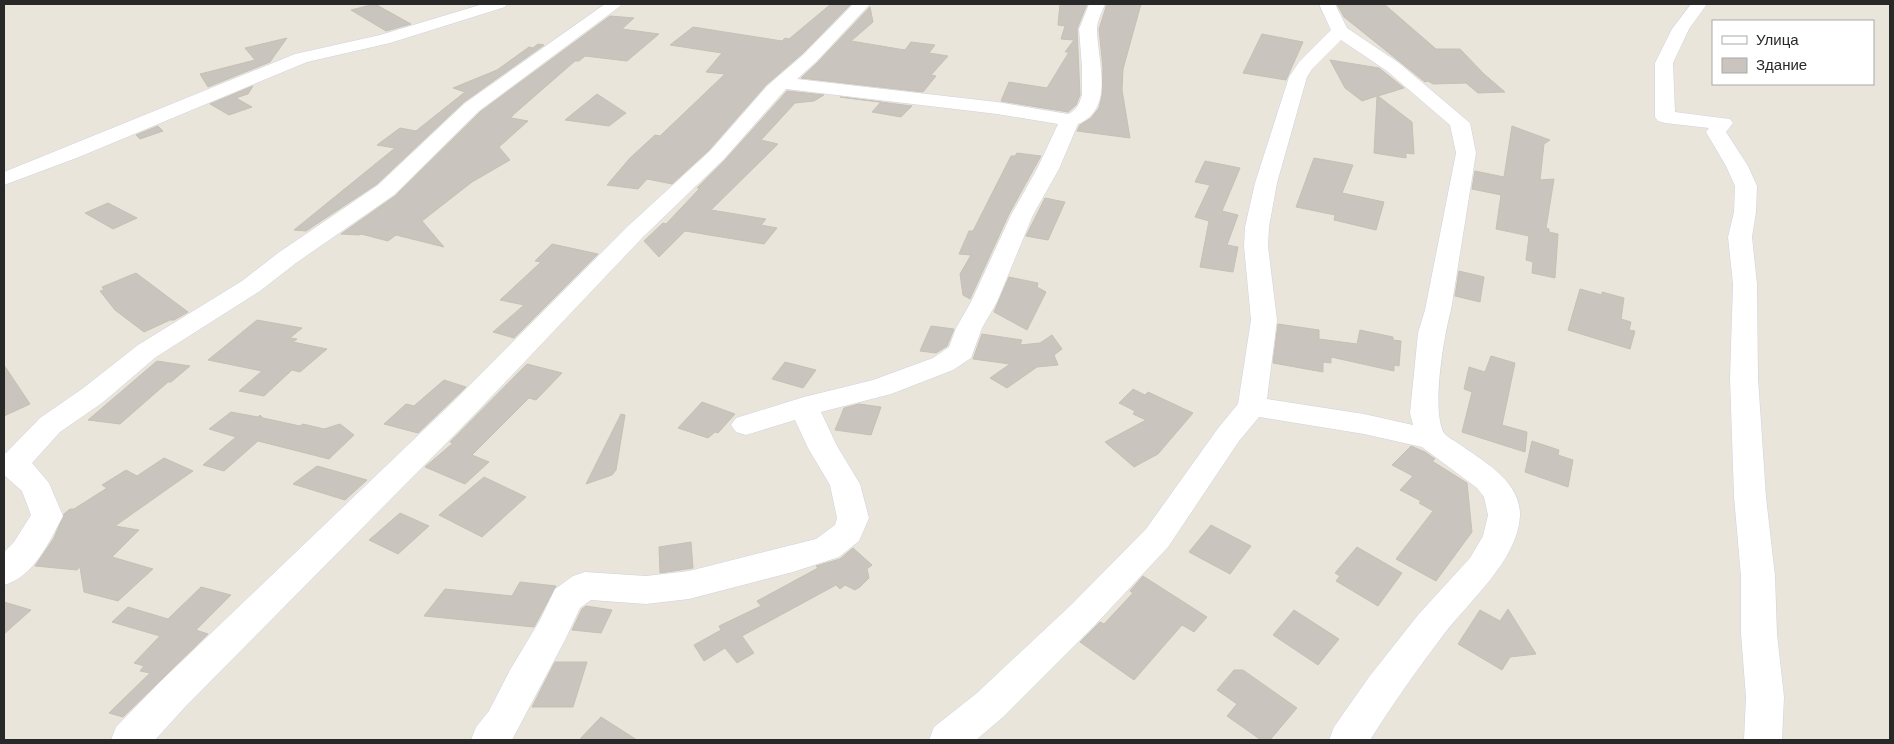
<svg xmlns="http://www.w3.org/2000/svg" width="1894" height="744" font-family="Arial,sans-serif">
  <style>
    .building { fill: #c9c4bd; stroke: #c5c1b4 }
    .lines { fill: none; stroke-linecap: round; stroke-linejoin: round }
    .minor-casing { stroke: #cfd1e1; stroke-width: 1 }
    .minor { fill: #fff; fill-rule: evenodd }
  </style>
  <rect width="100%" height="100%" fill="#eae5da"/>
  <g class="building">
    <path d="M 375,4 L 411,24 L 386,31 L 351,10 Z"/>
    <path d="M 831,4 L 851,4 L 803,53 L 766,85 L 709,150 L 672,184 L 647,179 L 638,189 L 607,185 L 630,158 L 655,135 L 660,136 L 725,74 L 706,72 L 722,53 L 670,45 L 693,27 L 782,41 L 785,38 L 789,39 Z"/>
    <path d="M 1060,4 L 1087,4 L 1077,29 L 1080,95 L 1076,105 L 1068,112 L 1001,101 L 1009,82 L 1047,88 L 1069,52 L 1065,52 L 1074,40 L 1061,39 L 1065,26 L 1058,25 Z"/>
    <path d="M 1107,4 L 1141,4 L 1123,69 L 1122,90 L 1130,138 L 1077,131 L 1080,125 L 1091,118 L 1099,108 L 1102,96 L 1103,68 L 1099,29 Z"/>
    <path d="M 1337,4 L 1384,4 L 1436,49 L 1460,49 L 1484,74 L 1505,92 L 1478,93 L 1466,83 L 1433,84 L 1428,81 L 1425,82 L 1344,17 Z"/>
    <path d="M 870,7 L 873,22 L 851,41 L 905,50 L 911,42 L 935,45 L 929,53 L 948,56 L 931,75 L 936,76 L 923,92 L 801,78 L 817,63 Z"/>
    <path d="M 610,16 L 634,18 L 622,29 L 659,34 L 627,61 L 585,56 L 579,61 L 575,61 L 513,115 L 511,118 L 528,121 L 499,147 L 510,160 L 472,182 L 422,221 L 444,247 L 396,235 L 388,241 L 361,234 L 359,235 L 341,234 L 395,196 L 480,112 Z"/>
    <path d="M 1262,34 L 1303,42 L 1286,80 L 1243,73 Z"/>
    <path d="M 287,38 L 270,62 L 208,87 L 200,74 L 255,60 L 245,48 Z"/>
    <path d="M 538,44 L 544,45 L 464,102 L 377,184 L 306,231 L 294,230 L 395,148 L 377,145 L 400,128 L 416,131 L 465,92 L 453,88 L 497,70 L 529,47 L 533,48 Z"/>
    <path d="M 1330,60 L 1379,68 L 1404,88 L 1378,96 L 1412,122 L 1414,154 L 1406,153 L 1406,158 L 1374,153 L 1377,96 L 1362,101 L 1345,88 Z"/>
    <path d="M 253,86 L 248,94 L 236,98 L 252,107 L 229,115 L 210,104 Z"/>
    <path d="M 787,91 L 824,95 L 814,101 L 795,103 L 761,140 L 778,144 L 711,210 L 766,219 L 761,225 L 777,228 L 764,244 L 685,231 L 659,257 L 644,241 L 663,223 L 666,224 L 700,188 L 697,188 L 725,160 Z"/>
    <path d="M 597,94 L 626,113 L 609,126 L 565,120 Z"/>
    <path d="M 840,97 L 912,106 L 901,117 L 872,112 L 881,102 Z"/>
    <path d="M 158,126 L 163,131 L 140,139 L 136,135 Z"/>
    <path d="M 1512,126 L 1550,140 L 1544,144 L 1540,180 L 1554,179 L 1546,228 L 1549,229 L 1549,232 L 1558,234 L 1555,278 L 1532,273 L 1533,262 L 1526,260 L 1529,236 L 1496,229 L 1501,195 L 1472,189 L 1475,171 L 1504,177 Z"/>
    <path d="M 1017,153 L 1041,156 L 1009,214 L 970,299 L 963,295 L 960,274 L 971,255 L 959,254 L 969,231 L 973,231 L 1011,156 L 1015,156 Z"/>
    <path d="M 1314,158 L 1353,165 L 1342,193 L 1384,202 L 1376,230 L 1334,220 L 1335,215 L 1296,207 Z"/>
    <path d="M 1205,161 L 1240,168 L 1222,211 L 1238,215 L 1227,245 L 1238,247 L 1233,272 L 1200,267 L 1209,221 L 1195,217 L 1210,185 L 1195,182 Z"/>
    <path d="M 1045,198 L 1065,202 L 1048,240 L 1026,236 Z"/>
    <path d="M 108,203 L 137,218 L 113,229 L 85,213 Z"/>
    <path d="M 552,244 L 598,254 L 514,338 L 493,332 L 524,305 L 500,300 L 541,262 L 535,261 Z"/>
    <path d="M 1459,271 L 1484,277 L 1480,302 L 1455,296 Z"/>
    <path d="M 136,273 L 188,312 L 174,320 L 170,320 L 144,332 L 115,310 L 100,291 L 104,290 L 102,287 Z"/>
    <path d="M 1009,277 L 1038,283 L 1037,287 L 1046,292 L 1027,330 L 994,312 Z"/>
    <path d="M 1580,289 L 1602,295 L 1602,292 L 1624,298 L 1621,319 L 1631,322 L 1629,330 L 1635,331 L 1630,349 L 1568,330 Z"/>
    <path d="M 257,320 L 302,328 L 290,338 L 297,339 L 293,342 L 327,349 L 300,372 L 292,370 L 264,396 L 239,391 L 262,371 L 208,360 Z"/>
    <path d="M 1278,324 L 1319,330 L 1319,339 L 1357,344 L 1360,330 L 1393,337 L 1393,340 L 1401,341 L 1399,366 L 1394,365 L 1394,371 L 1331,357 L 1331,363 L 1323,362 L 1323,372 L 1273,363 Z"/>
    <path d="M 931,326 L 954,329 L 947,346 L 936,353 L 920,351 Z"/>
    <path d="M 982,334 L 1022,340 L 1020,345 L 1040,343 L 1052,335 L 1062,349 L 1054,355 L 1058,365 L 1037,367 L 1007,388 L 990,378 L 1010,364 L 973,359 Z"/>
    <path d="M 1491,356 L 1515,363 L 1502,425 L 1527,432 L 1525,452 L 1462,432 L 1472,392 L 1464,389 L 1469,367 L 1485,372 Z"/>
    <path d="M 157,361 L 190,366 L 171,382 L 168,382 L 120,424 L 88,420 Z"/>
    <path d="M 785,362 L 816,370 L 803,388 L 772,379 Z"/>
    <path d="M 527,364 L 562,373 L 536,400 L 529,398 L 472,455 L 489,462 L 465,484 L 425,467 L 453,443 L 450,442 Z"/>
    <path d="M 4,365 L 30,404 L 4,416 Z"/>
    <path d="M 444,380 L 466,387 L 418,433 L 384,424 L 406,404 L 414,406 Z"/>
    <path d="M 1133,389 L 1145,395 L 1148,392 L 1193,413 L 1158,454 L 1134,467 L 1105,442 L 1146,420 L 1133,414 L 1135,411 L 1119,403 Z"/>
    <path d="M 702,402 L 735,414 L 718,433 L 715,432 L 708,438 L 678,428 Z"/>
    <path d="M 859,404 L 881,407 L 871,435 L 835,430 L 844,408 Z"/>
    <path d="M 231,412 L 258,417 L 260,415 L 263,418 L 300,426 L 303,424 L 324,429 L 340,424 L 354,435 L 329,459 L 258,441 L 224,471 L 203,465 L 236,437 L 209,429 Z"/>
    <path d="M 621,414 L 625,415 L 616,470 L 612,475 L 586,484 Z"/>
    <path d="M 1532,441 L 1559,450 L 1558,455 L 1573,460 L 1568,487 L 1525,472 Z"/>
    <path d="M 1411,446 L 1425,452 L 1435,459 L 1432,461 L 1467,483 L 1472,532 L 1436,581 L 1396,559 L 1433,511 L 1419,503 L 1421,501 L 1400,490 L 1413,476 L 1392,465 Z"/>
    <path d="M 164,458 L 193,471 L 115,526 L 139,530 L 112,557 L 153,569 L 118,601 L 84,592 L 80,567 L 77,570 L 35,566 L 54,538 L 64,514 L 70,509 L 74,509 L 107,488 L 102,485 L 126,470 L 137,476 Z"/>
    <path d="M 317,466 L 367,480 L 345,500 L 293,484 Z"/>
    <path d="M 484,477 L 526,497 L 482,537 L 439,515 Z"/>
    <path d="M 400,513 L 429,526 L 398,554 L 369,540 Z"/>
    <path d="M 1211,525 L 1251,546 L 1230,574 L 1189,552 Z"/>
    <path d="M 691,542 L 693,568 L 660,573 L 659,547 Z"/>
    <path d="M 1357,547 L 1402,573 L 1378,606 L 1336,581 L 1340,576 L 1335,573 Z"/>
    <path d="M 853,548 L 872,565 L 867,569 L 869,578 L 860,587 L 855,590 L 845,585 L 840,589 L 836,585 L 742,636 L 754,653 L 737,663 L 725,648 L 704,661 L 694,645 L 721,630 L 719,626 L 761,606 L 757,601 L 818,568 L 816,566 L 840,559 Z"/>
    <path d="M 1143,576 L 1207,617 L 1194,632 L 1182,625 L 1134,680 L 1080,642 L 1100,622 L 1104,624 L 1133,593 L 1130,591 Z"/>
    <path d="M 520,582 L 556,586 L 534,627 L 424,616 L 445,589 L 512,596 Z"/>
    <path d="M 201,587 L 231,595 L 196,630 L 208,634 L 123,717 L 109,713 L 150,673 L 140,671 L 144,666 L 134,663 L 160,636 L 112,622 L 128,607 L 168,619 Z"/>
    <path d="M 4,602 L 31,610 L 4,634 Z"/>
    <path d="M 586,606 L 612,610 L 601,633 L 572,630 L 582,609 Z"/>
    <path d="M 1508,609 L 1536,654 L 1510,657 L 1502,670 L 1458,644 L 1480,610 L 1500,621 Z"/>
    <path d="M 1294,610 L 1339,639 L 1318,665 L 1273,635 Z"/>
    <path d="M 555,662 L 587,662 L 573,707 L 532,707 Z"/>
    <path d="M 1234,670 L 1243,670 L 1297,708 L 1270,740 L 1261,740 L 1227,716 L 1237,704 L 1217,690 Z"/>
    <path d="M 601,717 L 637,740 L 579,740 Z"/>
  </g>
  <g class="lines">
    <defs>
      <g id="minor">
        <path d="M 483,4 L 507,4 L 505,7 L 390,43 L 307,62 L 79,157 L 4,185 L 4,172 L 295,54 L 380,35 Z"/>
        <path d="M 605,4 L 623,4 L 479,111 L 394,195 L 296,263 L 260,291 L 156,357 L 102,403 L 60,432 L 32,463 L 49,483 L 63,516 C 49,542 34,577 4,585 L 4,552 L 14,542 L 31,515 L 22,491 L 4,475 L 4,453 L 6,453 L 40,418 L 82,389 L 138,345 L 242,281 L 278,253 L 378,185 L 465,103 Z"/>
        <path d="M 853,4 L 870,4 L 816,62 L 797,79 L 997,102 L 1068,114 C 1077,110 1079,104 1082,95 L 1082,67 L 1079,29 L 1089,4 L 1105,4 C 1102,12 1097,21 1097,29 C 1097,60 1116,108 1078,124 L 1059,169 L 1033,215 L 997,302 L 982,328 L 971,358 L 953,370 L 891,394 L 821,412 L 837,446 L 860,484 L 869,518 L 859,541 L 839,557 L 793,572 L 689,599 L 646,604 L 591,600 L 580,608 L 566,638 L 512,740 L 471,740 L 476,727 L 489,711 L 510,670 L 540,620 L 555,589 L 573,576 L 585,572 L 646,576 L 689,571 L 816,539 L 835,525 L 837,518 L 830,485 L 808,448 L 795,420 L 746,435 L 736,432 L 731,425 L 736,418 L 804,397 L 873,380 L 933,358 L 949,347 L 956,328 L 971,302 L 1011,215 L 1037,169 L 1058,124 L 997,114 L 786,89 L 724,159 L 643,237 L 473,416 L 185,707 L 155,740 L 111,740 L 116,727 L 159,683 L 453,402 L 627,227 L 710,151 L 767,86 L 804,54 Z"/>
        <path d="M 1319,4 L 1335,4 L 1347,28 L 1399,63 L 1470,123 L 1476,153 L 1451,310 C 1444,335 1431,411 1444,433 C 1447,437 1455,441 1459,444 C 1483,461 1521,481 1520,516 C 1518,561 1466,604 1441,638 C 1416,671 1392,705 1370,740 L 1329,740 L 1334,727 L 1369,677 L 1418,615 L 1470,558 L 1483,536 L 1488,515 L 1484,497 L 1477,488 L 1422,447 L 1364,434 L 1259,417 L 1239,441 L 1168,547 L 1095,625 L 1003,717 L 976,740 L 929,740 L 934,727 L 977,693 L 1071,605 L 1146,529 L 1219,427 L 1238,404 L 1251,320 L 1244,246 L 1245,227 L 1255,183 L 1289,77 L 1299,62 L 1331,30 ZM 1341,40 L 1387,71 L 1450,125 L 1456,153 L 1425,310 L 1418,333 L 1410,413 L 1413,425 L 1364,414 L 1267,399 L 1277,320 L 1268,246 L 1269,227 L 1277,183 L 1307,77 L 1312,69 Z"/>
        <path d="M 1691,4 L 1707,4 L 1689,29 L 1673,63 L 1675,112 L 1730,119 L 1733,123 L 1726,132 L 1748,166 L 1757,186 L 1756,212 L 1752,237 L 1757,284 L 1758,378 L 1766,497 L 1775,576 L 1777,634 L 1784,697 L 1782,740 L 1744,740 L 1746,697 L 1741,634 L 1741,576 L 1734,497 L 1730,378 L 1733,284 L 1728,237 L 1734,212 L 1735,186 L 1726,166 L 1706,132 L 1709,128 L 1665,123 L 1658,121 L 1655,117 L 1655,63 L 1672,29 Z"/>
      </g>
    </defs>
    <use href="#minor" class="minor-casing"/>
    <use href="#minor" class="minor"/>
  </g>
  <rect width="1894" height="744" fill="none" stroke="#282828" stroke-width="10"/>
  <rect x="1712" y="20" width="162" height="65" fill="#ffffff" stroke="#a9a9a9"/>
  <rect x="1722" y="36" width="25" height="8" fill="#ffffff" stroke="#a9a9a9"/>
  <text x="1756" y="45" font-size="15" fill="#282828">Улица</text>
  <rect x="1722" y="58" width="25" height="15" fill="#c9c4bd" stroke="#a9a9a9"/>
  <text x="1756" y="70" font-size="15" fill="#282828">Здание</text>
</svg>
